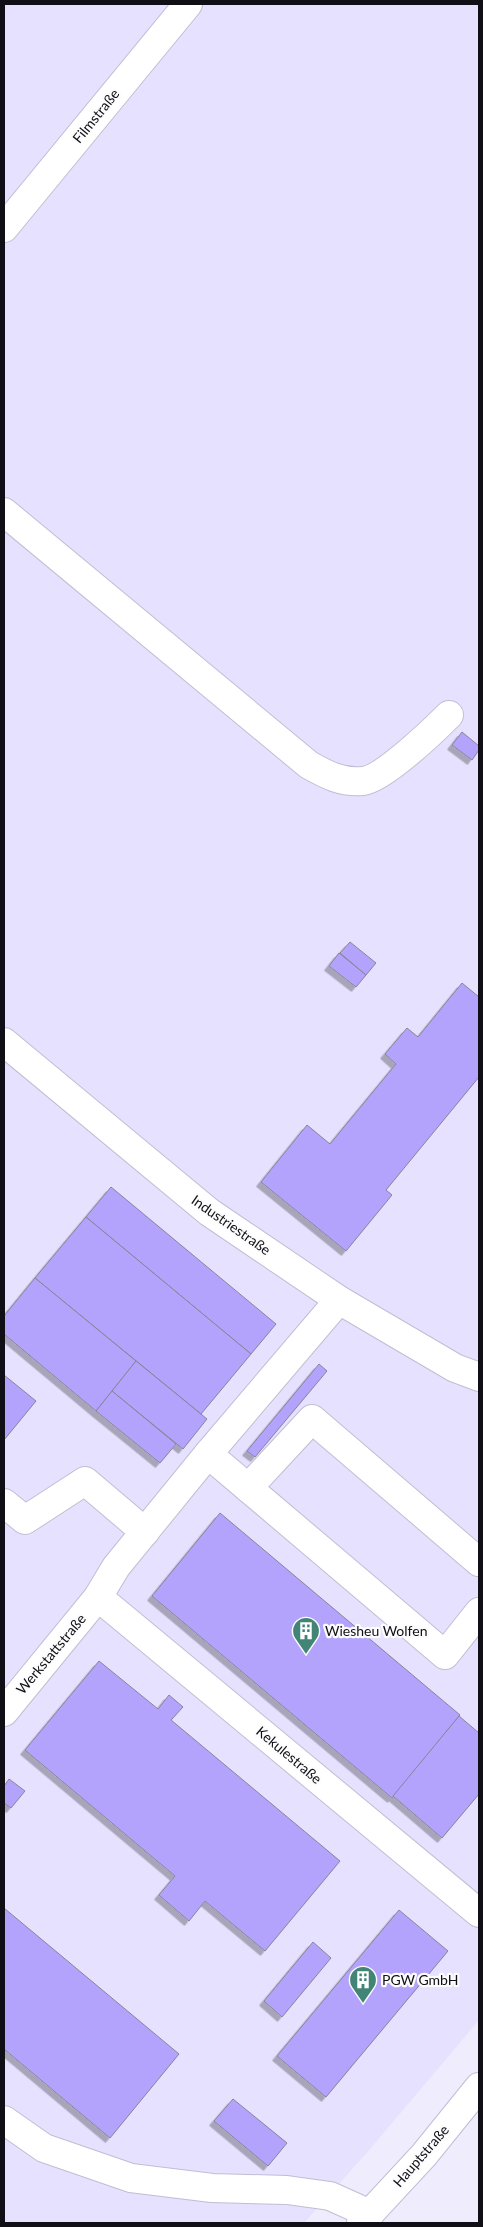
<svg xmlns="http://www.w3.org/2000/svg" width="483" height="2227" font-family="Lato,sans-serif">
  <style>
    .built { fill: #e5e1fe }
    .building { fill: #b4a3fc; stroke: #888599; filter: url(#shadow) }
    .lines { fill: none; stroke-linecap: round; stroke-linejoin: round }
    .minor-casing { stroke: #c1bed3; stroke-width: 30 }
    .minor { stroke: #fff; stroke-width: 28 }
    .labels { text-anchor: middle; stroke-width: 4.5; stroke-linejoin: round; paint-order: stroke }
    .street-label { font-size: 14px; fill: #100f16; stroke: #fcfcfc }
    .poi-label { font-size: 14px; fill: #100f16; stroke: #fcfcfc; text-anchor: start }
  </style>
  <defs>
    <filter id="shadow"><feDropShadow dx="-4.5" dy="4.5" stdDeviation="0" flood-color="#0004"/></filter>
  </defs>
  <rect width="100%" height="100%" fill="#eeecfd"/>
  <path class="built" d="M 4,4 L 479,4 L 479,2020 L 370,2149 L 304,2223 L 4,2223 Z"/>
  <g class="building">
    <path d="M 462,732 L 479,746 L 479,750 L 472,760 L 452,745 Z"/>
    <path d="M 350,942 L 376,963 L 366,975 L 340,953 Z"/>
    <path d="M 339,953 L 366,975 L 356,987 L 329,966 Z"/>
    <path d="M 462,983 L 479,997 L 479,1077 L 386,1190 L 392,1195 L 346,1251 L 261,1182 L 307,1125 L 330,1144 L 396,1064 L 385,1054 L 407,1028 L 418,1037 Z"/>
    <path d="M 111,1187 L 276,1324 L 251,1354 L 86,1217 Z"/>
    <path d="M 86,1217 L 251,1354 L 201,1414 L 35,1278 Z"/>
    <path d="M 35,1278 L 136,1361 L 96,1411 L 4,1334 L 4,1316 Z"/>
    <path d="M 136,1361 L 207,1419 L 183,1449 L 112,1391 Z"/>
    <path d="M 319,1364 L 327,1371 L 255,1457 L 247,1451 Z"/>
    <path d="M 4,1375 L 36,1401 L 4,1440 Z"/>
    <path d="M 112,1391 L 176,1444 L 160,1463 L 96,1411 Z"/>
    <path d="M 220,1513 L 460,1715 L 392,1798 L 152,1596 Z"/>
    <path d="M 99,1661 L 158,1709 L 169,1695 L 183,1707 L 171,1720 L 340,1861 L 265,1951 L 205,1901 L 189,1921 L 159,1895 L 175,1876 L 25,1750 Z"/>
    <path d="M 459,1716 L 479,1733 L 479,1794 L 442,1838 L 393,1796 Z"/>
    <path d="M 9,1779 L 25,1791 L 11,1808 L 4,1803 L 4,1786 Z"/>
    <path d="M 4,1908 L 179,2054 L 110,2138 L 4,2049 Z"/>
    <path d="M 399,1910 L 448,1951 L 326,2097 L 277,2056 Z"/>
    <path d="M 313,1942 L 331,1958 L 282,2017 L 264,2001 Z"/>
    <path d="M 233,2099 L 287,2143 L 268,2166 L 214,2121 Z"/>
  </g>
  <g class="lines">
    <defs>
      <g id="minor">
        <path d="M 4,228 L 188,4"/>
        <path d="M 4,512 L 309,765 C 327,775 342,783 363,781 C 383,779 434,730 449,715"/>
        <path d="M 4,1042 L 209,1212 L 339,1300 L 455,1368 L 479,1377"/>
        <path d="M 339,1300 L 208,1454 L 445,1655 L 479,1612"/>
        <path d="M 248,1488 L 312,1419 L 479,1562"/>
        <path d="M 4,1503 L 25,1520 L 85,1481 L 145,1532"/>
        <path d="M 98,1597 L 479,1913"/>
        <path d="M 4,1712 L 98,1597 L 116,1567 L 208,1454"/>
        <path d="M 4,2120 L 44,2148 L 131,2178 L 212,2188 L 287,2190 L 330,2196 L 370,2214"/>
        <path d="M 361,2223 L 424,2155 L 479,2087"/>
      </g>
    </defs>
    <use href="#minor" class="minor-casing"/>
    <use href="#minor" class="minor"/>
  </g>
  <defs>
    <symbol id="building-pin" viewBox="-11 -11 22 30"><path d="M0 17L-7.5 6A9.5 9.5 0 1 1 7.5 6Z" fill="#428577" stroke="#fcfcfc"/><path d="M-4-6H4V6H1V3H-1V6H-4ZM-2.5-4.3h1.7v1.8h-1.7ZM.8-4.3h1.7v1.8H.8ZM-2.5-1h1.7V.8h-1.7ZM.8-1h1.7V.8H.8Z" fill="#fff"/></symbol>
  </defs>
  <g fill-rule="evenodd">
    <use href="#building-pin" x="290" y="1615" width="32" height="43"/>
    <use href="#building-pin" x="347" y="1964" width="32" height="43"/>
  </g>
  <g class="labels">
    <g class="street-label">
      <text transform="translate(96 116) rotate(-51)" y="5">Filmstraße</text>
      <text transform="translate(231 1225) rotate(35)" y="5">Industriestraße</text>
      <text transform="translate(51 1654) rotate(-50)" y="5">Werkstattstraße</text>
      <text transform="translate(289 1755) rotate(40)" y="5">Kekulestraße</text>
      <text transform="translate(421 2156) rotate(-49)" y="5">Hauptstraße</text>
    </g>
    <g class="poi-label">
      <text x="325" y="1636">Wiesheu Wolfen</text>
      <text x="382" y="1985">PGW GmbH</text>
    </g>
  </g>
  <rect width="483" height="2227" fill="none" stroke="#100f16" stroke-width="10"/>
</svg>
